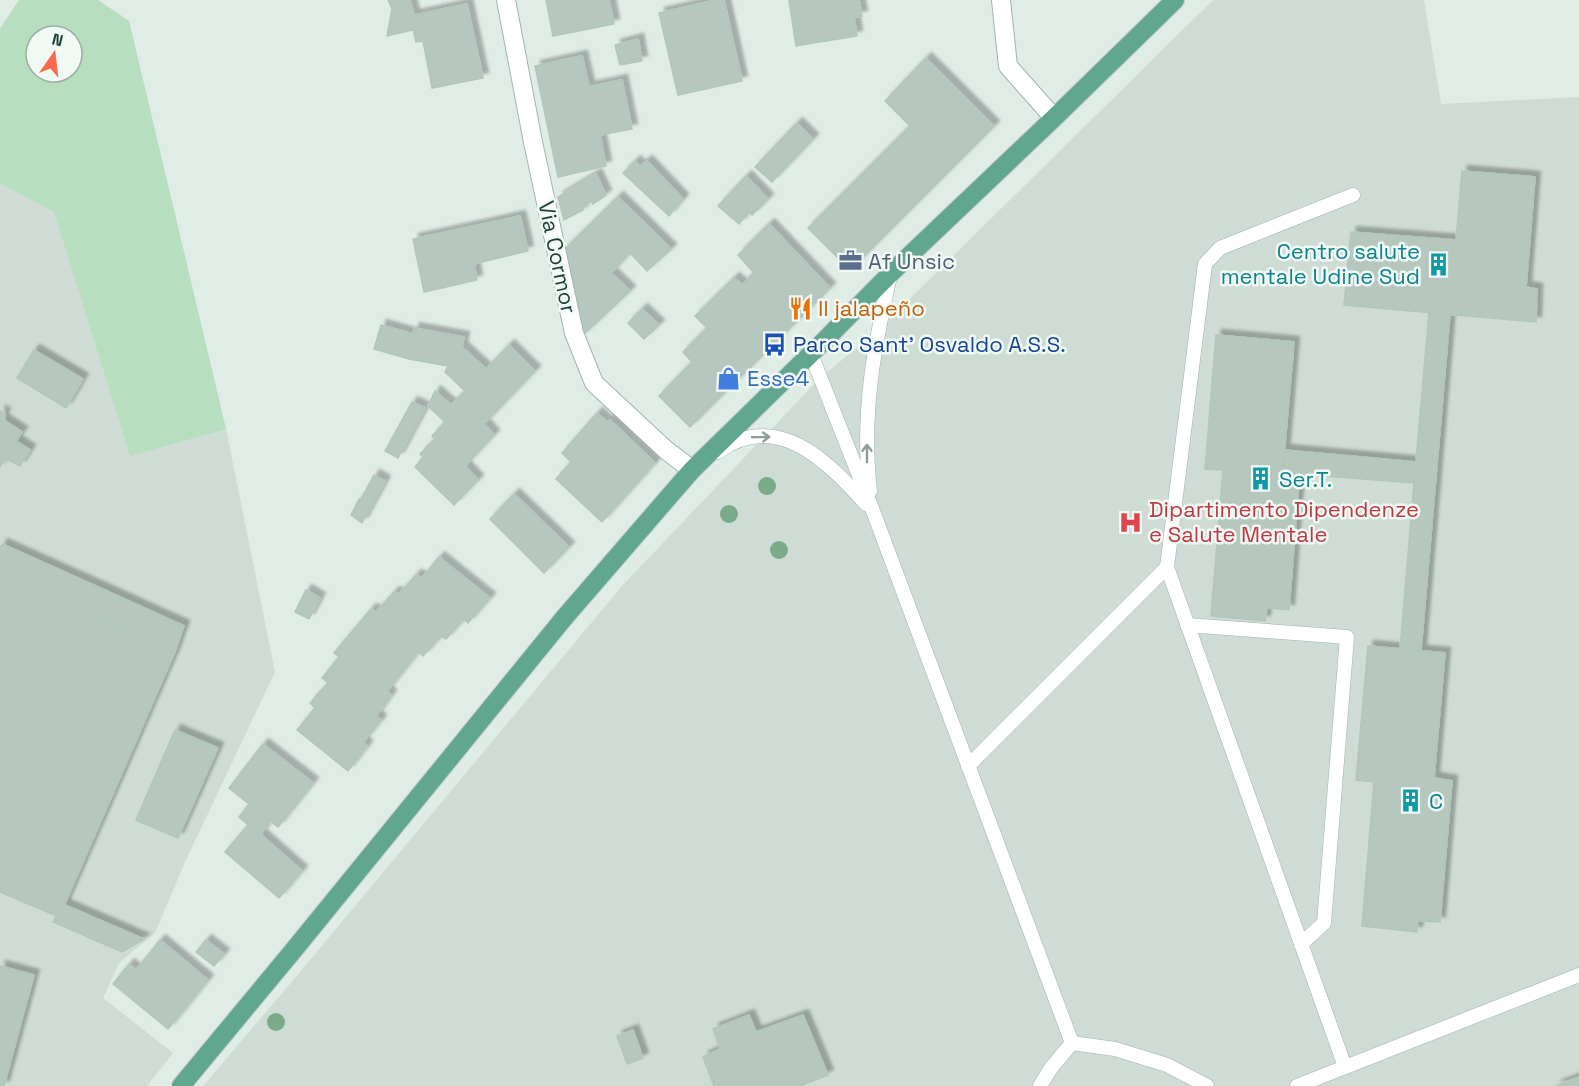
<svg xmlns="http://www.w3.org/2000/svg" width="1579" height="1086" font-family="'Space Grotesk',sans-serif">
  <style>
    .built { fill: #cedcd5; fill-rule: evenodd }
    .green { fill: #b7dfbf; fill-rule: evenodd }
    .building { fill: #b5c7bf; stroke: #b2c7bc; stroke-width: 1.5; filter: url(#shadow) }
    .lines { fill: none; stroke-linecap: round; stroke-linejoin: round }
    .service-casing { stroke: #a2b4ad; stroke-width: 15 }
    .minor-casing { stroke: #a2b4ad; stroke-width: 20 }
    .primary-casing { stroke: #c0c9c6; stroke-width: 20 }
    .service { stroke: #fff; stroke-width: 14 }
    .minor { stroke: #fff; stroke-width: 18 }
    .primary { stroke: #61a68e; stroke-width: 18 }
    .tree { fill: #7aac8a }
    .oneway { stroke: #8f9e99 }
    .labels { text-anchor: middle; stroke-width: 5; stroke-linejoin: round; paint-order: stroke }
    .culture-label { font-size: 22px; fill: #0d838f; stroke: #f1f9f4; text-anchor: start }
    .street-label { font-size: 22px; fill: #1f3e33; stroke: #f1f9f4 }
    .service-label { font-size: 22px; fill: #4e5e75; stroke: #f1f9f4; text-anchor: start }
    .food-label { font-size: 22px; fill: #c56008; stroke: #f1f9f4; text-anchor: start }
    .transit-label { font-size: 22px; fill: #164399; stroke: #f1f9f4; text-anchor: start }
    .shop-label { font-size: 22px; fill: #366cbe; stroke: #f1f9f4; text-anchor: start }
    .health-label { font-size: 22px; fill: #be3a42; stroke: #f1f9f4; text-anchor: start }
  </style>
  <defs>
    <filter id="shadow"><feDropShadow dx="5.5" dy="-5.5" stdDeviation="1.5" flood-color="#0004"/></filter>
  </defs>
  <rect width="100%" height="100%" fill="#e0ece6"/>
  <g class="built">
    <path d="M 19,0 L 98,0 L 129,21 L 226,429 L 275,672 L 185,862 L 155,933 L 119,963 L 103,998 L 173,1053 L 147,1086 L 0,1086 L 0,29 ZM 36,36 L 72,36 L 72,72 L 36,72 Z"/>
    <path d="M 1213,0 L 1424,0 L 1441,104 L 1579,97 L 1579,1086 L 203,1086 L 300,972 L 622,586 L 820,378 L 878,330 Z"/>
  </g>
  <path class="green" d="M 19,0 L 98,0 L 129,21 L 226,429 L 130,456 L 54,212 L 0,183 L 0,29 ZM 36,36 L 72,36 L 72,72 L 36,72 Z"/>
  <g class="building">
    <path d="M 388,0 L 410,0 L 414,15 L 410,16 L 413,30 L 387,36 L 392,9 Z"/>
    <path d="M 546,0 L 609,0 L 614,24 L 553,36 Z"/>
    <path d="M 716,0 L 724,0 L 742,81 L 678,95 L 659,13 Z"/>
    <path d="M 789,0 L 859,0 L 862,16 L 854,17 L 857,36 L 796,46 Z"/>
    <path d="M 467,4 L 483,78 L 432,88 L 423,41 L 416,42 L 410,16 Z"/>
    <path d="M 638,39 L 642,61 L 620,65 L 615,45 Z"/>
    <path d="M 582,56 L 589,87 L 622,80 L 632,129 L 600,135 L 606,166 L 558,177 L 535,66 Z"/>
    <path d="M 926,58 L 994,126 L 850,270 L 808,228 L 910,126 L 885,101 Z"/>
    <path d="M 797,123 L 813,139 L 772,182 L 755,167 Z"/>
    <path d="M 635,161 L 640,166 L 647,161 L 683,199 L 669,216 L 623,173 Z"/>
    <path d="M 1462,171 L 1535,177 L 1526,287 L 1537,289 L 1536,322 L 1344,305 L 1351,232 L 1456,240 Z"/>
    <path d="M 596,174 L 606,195 L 593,204 L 592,201 L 583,206 L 583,210 L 564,220 L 558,197 Z"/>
    <path d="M 746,176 L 768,199 L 752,215 L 749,212 L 739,224 L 718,206 Z"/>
    <path d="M 618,197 L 671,249 L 647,271 L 630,253 L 611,273 L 630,291 L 582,336 L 564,250 Z"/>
    <path d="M 520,216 L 528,251 L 474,264 L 477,280 L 424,292 L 413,239 Z"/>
    <path d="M 769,224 L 830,288 L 690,427 L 659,396 L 692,362 L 683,352 L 707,328 L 695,316 L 734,278 L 742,285 L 754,273 L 738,255 Z"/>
    <path d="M 642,309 L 659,325 L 644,339 L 628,323 Z"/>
    <path d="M 1429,312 L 1450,314 L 1421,650 L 1400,649 L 1414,483 L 1300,474 L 1300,469 L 1283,467 L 1285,450 L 1416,462 Z"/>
    <path d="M 381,325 L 413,334 L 414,328 L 464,337 L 462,347 L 486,369 L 509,345 L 535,371 L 484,424 L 494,435 L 465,466 L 478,480 L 454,505 L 415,467 L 423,457 L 420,454 L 435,439 L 432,436 L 445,422 L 428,406 L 435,391 L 451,405 L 465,391 L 445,372 L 448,366 L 409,359 L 374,349 Z"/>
    <path d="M 1216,335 L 1294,342 L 1283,467 L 1300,469 L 1289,610 L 1267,608 L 1265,621 L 1211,616 L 1223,470 L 1205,469 Z"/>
    <path d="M 34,350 L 83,379 L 66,408 L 17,378 Z"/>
    <path d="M 412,402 L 425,408 L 398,458 L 385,451 Z"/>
    <path d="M 0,411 L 5,414 L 2,419 L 22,432 L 16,441 L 30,450 L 20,466 L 5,458 L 0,467 Z"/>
    <path d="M 597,413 L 607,422 L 610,420 L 655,463 L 602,522 L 556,479 L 571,462 L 562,453 Z"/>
    <path d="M 374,475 L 385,481 L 362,523 L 351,515 L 359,499 L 361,499 Z"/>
    <path d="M 514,494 L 569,547 L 544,573 L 490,519 Z"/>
    <path d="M 2,544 L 109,592 L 98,617 L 175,652 L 59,917 L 0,892 L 0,548 Z"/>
    <path d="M 439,557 L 490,598 L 468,623 L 464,619 L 446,639 L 441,636 L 423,656 L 418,652 L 387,691 L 391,695 L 376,716 L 381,720 L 363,742 L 367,746 L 348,771 L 297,730 L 315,708 L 310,703 L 328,683 L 322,678 L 339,657 L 334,653 L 371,609 L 376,612 L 394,592 L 399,594 L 416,575 L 422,578 Z"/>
    <path d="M 306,590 L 320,598 L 309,619 L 295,612 Z"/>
    <path d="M 109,592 L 184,626 L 175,652 L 98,617 Z"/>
    <path d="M 1368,646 L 1445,653 L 1434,778 L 1452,781 L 1440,922 L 1418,921 L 1417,932 L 1362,926 L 1374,782 L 1356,780 Z"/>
    <path d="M 175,730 L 218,748 L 178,838 L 136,820 Z"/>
    <path d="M 263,744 L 313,783 L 278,827 L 229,788 Z"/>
    <path d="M 249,804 L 271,821 L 260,835 L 239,817 Z"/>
    <path d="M 249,824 L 302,871 L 279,898 L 225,852 Z"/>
    <path d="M 65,905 L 144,939 L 122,952 L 53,922 L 56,916 L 59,917 Z"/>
    <path d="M 160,940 L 208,980 L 168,1029 L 113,984 L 129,964 L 136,970 Z"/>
    <path d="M 206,940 L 224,954 L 214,966 L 196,952 Z"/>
    <path d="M 0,966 L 34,975 L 4,1086 L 0,1086 Z"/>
    <path d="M 749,1015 L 756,1032 L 803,1015 L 828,1075 L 800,1086 L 714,1086 L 703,1057 L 720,1049 L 713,1029 Z"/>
    <path d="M 633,1030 L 643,1058 L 627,1064 L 617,1036 Z"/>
    <path d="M 1579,1077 L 1579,1086 L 1555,1086 Z"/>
  </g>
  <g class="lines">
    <defs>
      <g id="service">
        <path d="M 811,354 L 873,511 L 1072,1043"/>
        <path d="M 718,452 C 777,409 827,461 866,504"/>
        <path d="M 870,491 C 861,415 874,346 891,272"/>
        <path d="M 1187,625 L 1347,637 L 1324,923 L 1301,944"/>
        <path d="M 968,766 L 1167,567"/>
        <path d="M 1072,1043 L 1115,1049 L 1167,1065 L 1207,1086"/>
        <path d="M 1345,1067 L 1167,567 L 1205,264 L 1220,248 L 1353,195"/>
        <path d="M 1040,1086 L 1051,1068 L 1072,1043"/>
        <path d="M 1297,1086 L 1579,975"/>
      </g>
      <g id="minor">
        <path d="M 506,0 L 533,142 L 574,333 L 594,383 L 666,450 L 692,470"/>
        <path d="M 1001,0 L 1008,66 L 1054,118"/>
      </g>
      <path id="primary" d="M 181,1086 L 297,946 L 564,618 L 692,470 L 822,343 L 892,272 L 1054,118 L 1175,0"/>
    </defs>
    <use href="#service" class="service-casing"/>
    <use href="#minor" class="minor-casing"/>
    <use href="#primary" class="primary-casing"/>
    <use href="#service" class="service"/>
    <use href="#minor" class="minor"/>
    <use href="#primary" class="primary"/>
  </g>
  <g class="tree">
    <circle cx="767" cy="486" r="9"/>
    <circle cx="729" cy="514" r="9"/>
    <circle cx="779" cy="550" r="9"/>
    <circle cx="276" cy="1022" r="9"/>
  </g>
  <defs><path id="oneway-shaft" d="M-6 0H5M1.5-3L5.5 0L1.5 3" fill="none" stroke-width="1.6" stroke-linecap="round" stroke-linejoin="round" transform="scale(1.5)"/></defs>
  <g class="oneway">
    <use href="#oneway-shaft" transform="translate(761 437) rotate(-2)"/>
    <use href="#oneway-shaft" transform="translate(867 453) rotate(-90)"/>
  </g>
  <defs>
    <symbol id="office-bare" viewBox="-9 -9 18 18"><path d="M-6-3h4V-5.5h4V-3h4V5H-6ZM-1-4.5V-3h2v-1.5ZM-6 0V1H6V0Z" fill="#5c6f8a" stroke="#f1f9f4" stroke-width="2.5" paint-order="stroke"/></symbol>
    <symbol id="building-bare" viewBox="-9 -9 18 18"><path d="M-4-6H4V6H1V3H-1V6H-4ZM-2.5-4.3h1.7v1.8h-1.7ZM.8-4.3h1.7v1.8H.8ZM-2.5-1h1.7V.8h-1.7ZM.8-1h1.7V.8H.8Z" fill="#0f9aa8" stroke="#f1f9f4" stroke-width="2.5" paint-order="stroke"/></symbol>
    <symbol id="restaurant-bare" viewBox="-9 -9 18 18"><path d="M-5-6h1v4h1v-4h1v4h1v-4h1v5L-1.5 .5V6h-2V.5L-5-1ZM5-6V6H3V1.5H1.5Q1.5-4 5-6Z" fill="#e8710a" stroke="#f1f9f4" stroke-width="2.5" paint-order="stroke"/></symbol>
    <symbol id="bus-bare" viewBox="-9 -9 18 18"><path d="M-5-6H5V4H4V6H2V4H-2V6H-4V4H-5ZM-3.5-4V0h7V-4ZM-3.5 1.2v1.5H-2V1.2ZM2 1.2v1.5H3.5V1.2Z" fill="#1a4fb4" stroke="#f1f9f4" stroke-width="2.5" paint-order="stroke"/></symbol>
    <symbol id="shop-bare" viewBox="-9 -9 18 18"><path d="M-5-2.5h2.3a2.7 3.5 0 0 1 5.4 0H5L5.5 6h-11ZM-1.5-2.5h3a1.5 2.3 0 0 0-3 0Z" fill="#3f7fe0" stroke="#f1f9f4" stroke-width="2.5" paint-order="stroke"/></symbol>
    <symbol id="hospital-bare" viewBox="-9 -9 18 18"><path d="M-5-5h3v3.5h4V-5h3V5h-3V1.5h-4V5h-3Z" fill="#e0444e" stroke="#f1f9f4" stroke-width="2.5" paint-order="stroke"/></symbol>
  </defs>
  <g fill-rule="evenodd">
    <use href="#office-bare" x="834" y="244" width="33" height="33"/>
    <use href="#building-bare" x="1422" y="248" width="33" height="33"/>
    <use href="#restaurant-bare" x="784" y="292" width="33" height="33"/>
    <use href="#bus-bare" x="758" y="328" width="33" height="33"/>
    <use href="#shop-bare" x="712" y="362" width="33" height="33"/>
    <use href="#building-bare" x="1244" y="462" width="33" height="33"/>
    <use href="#hospital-bare" x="1114" y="506" width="33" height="33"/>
    <use href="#building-bare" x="1394" y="784" width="33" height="33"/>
  </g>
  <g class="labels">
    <g class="culture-label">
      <text x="1420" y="259" text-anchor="end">Centro salute<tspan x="1420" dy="25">mentale Udine Sud</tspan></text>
      <text x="1279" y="487">Ser.T.</text>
      <text x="1429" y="809">C</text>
    </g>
    <g class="street-label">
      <text transform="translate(558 257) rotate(78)" y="8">Via Cormor</text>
    </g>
    <g class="service-label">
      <text x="868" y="269">Af Unsic</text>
    </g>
    <g class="food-label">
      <text x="818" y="316">Il jalapeño</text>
    </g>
    <g class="transit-label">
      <text x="793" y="352">Parco Sant' Osvaldo A.S.S.</text>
    </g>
    <g class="shop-label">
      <text x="747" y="386">Esse4</text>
    </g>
    <g class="health-label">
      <text x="1149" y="517">Dipartimento Dipendenze<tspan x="1149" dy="25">e Salute Mentale</tspan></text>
    </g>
  </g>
  <g transform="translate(54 54) rotate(14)"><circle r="28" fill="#f1f9f4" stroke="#9daea7" stroke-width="1.5"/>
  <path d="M0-4.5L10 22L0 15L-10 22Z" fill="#fd694e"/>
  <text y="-9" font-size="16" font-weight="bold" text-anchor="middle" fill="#1f3e33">N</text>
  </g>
</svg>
